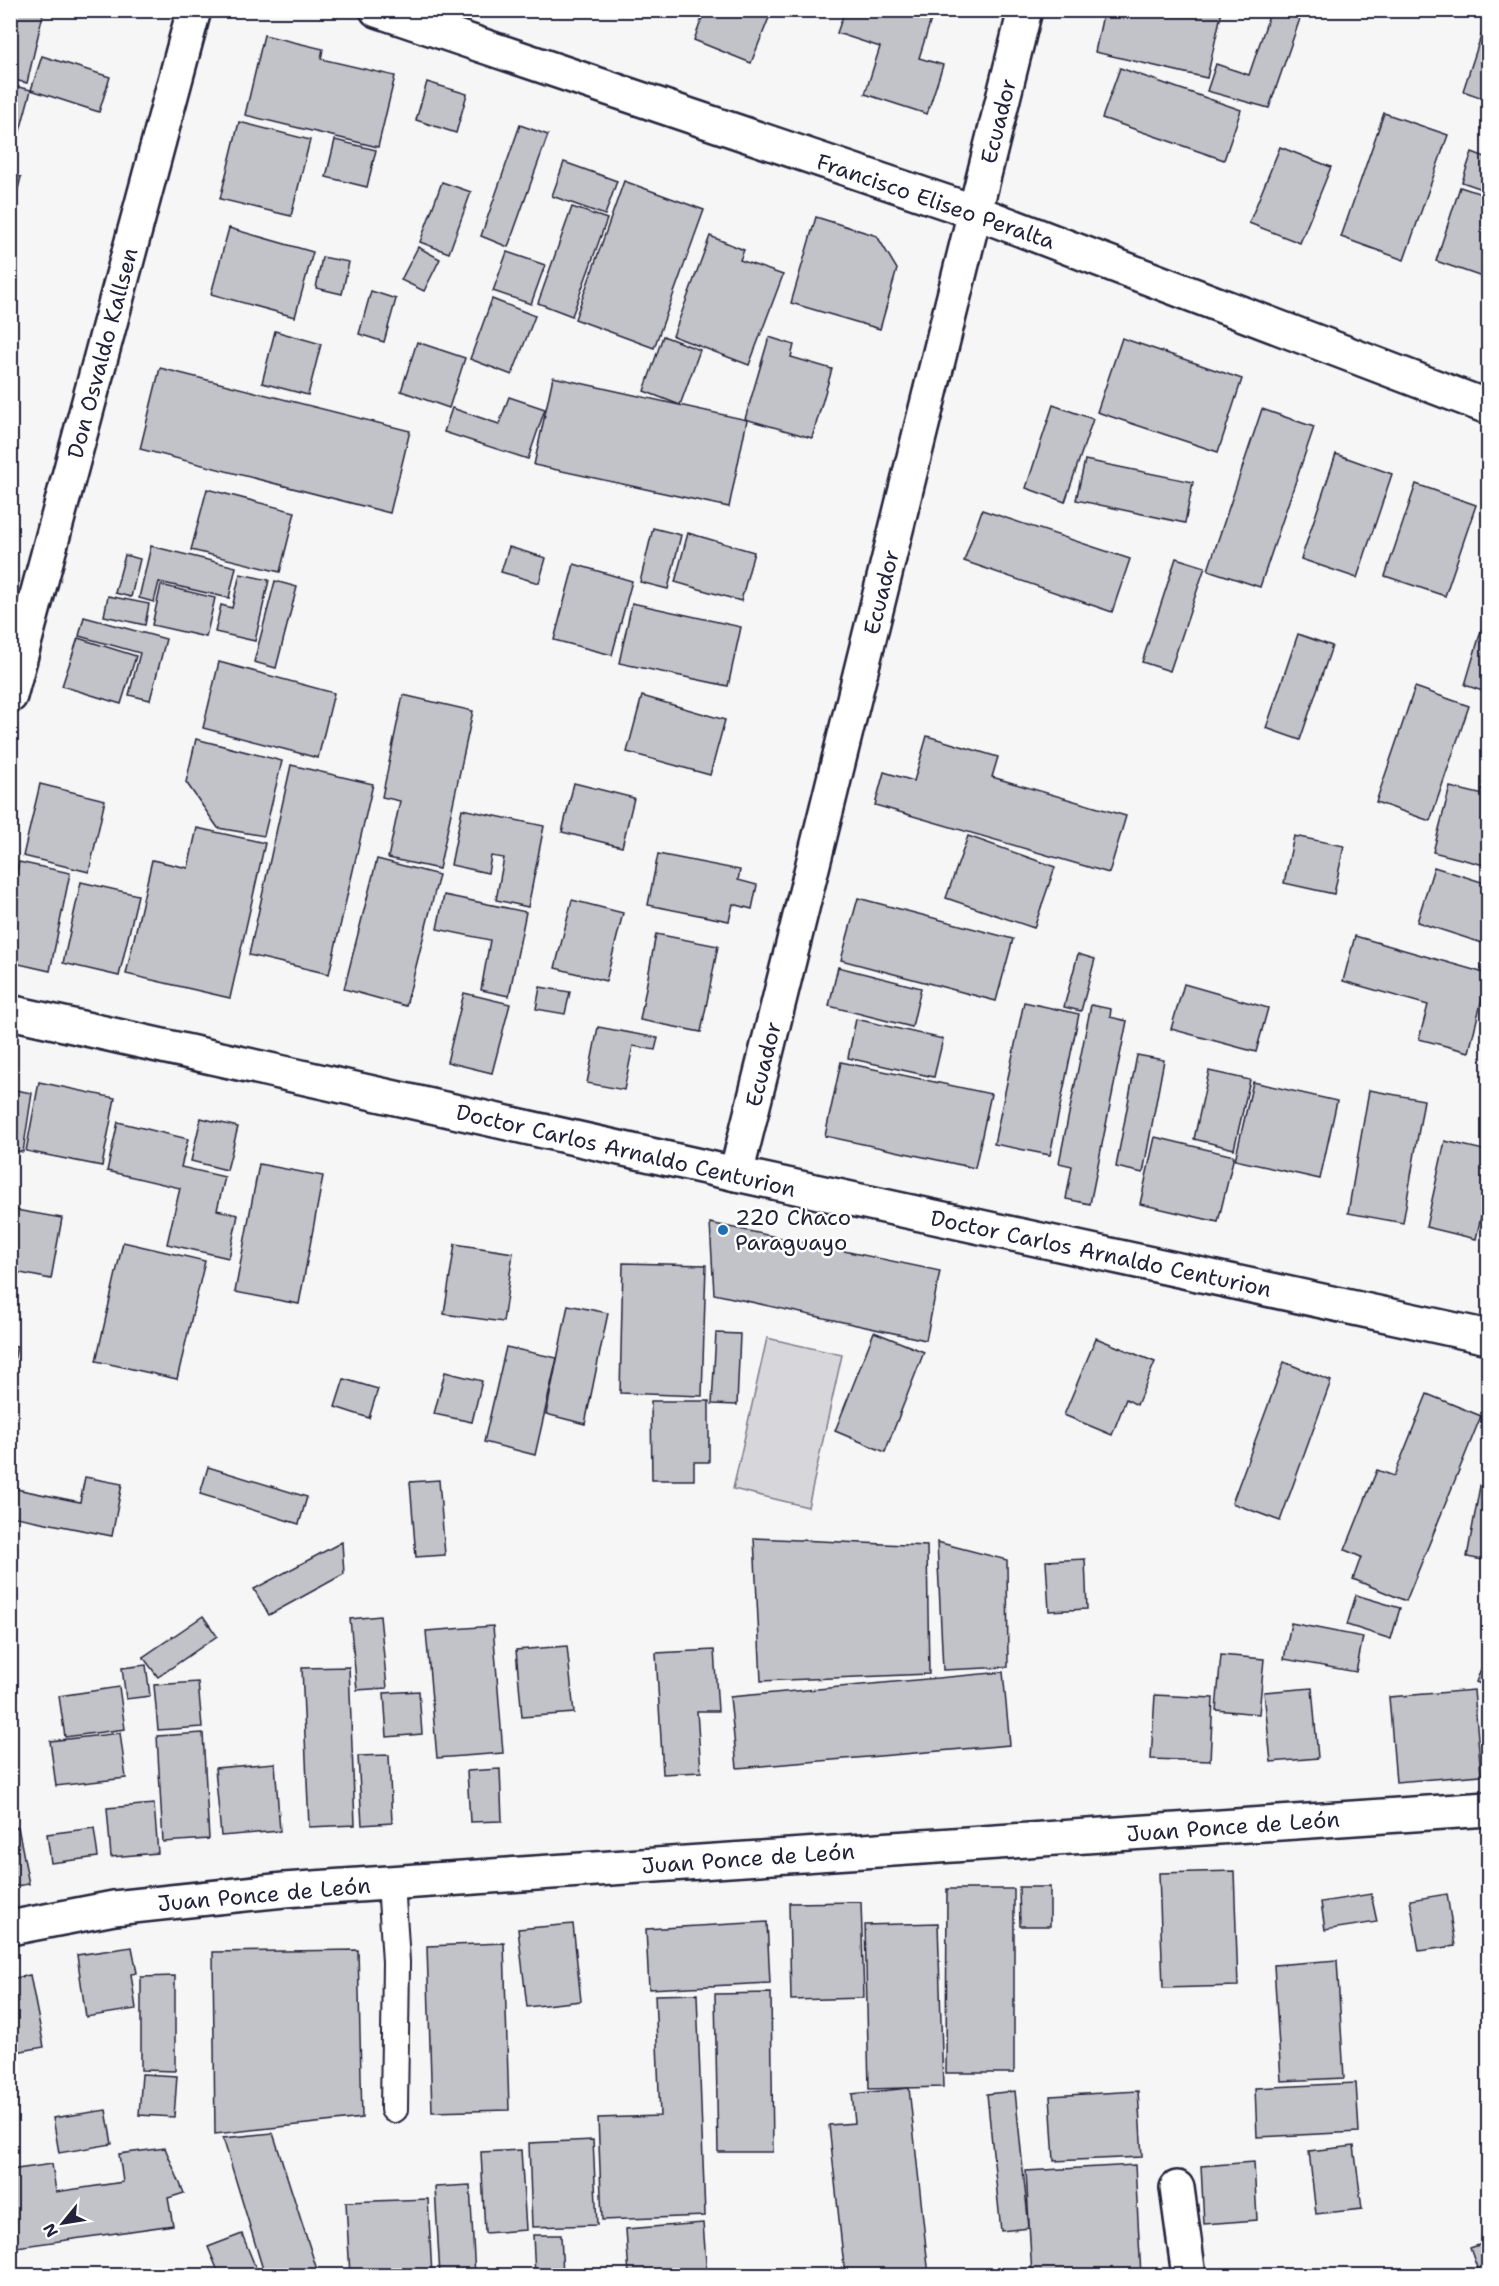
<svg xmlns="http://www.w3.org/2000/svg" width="1499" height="2286" font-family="'Shantell Sans',sans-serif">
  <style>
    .green { fill: #d7d7db; stroke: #7c7c8b; stroke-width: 1.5 }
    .building { fill: #c2c2c9; stroke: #22223b; stroke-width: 1.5 }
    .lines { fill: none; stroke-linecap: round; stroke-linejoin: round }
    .lane-casing { stroke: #22223b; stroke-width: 30 }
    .street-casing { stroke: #22223b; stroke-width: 38 }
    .lane { stroke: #fff; stroke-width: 26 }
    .street { stroke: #fff; stroke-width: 33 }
    .poi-dot { fill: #1f6fb2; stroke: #fff; stroke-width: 2 }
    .labels { text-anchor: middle; stroke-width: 5; stroke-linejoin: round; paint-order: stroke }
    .street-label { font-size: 22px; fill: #22223b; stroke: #fff }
    .poi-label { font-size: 22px; fill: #22223b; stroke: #fff; text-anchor: start }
  </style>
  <rect width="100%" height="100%" fill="#f6f6f7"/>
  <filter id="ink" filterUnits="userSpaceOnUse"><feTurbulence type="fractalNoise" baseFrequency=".0167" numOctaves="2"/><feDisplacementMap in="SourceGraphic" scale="12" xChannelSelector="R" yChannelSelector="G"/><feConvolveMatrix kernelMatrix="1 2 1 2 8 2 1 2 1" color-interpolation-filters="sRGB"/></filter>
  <g filter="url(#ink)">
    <path class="green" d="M 767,1338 L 842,1355 L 808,1507 L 733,1489 Z"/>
    <g class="building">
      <path d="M 10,10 L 44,10 L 27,83 L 10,79 Z"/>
      <path d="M 705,10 L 772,10 L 751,63 L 694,40 Z"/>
      <path d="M 845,10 L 934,10 L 919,58 L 943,65 L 927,114 L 865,94 L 880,47 L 837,33 Z"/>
      <path d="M 1104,10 L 1222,10 L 1207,78 L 1095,52 Z"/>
      <path d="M 1271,10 L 1303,10 L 1269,108 L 1207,91 L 1216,64 L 1249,75 Z"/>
      <path d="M 1488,15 L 1488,100 L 1463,91 Z"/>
      <path d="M 264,35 L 323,49 L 321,59 L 395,76 L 378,147 L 245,115 Z"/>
      <path d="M 42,56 L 110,77 L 99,112 L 31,90 Z"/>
      <path d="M 1120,68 L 1241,110 L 1224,160 L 1102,118 Z"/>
      <path d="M 427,82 L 467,94 L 456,133 L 416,120 Z"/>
      <path d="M 10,85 L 31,90 L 12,161 L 10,160 Z"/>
      <path d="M 1384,113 L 1448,135 L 1404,260 L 1341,237 Z"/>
      <path d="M 239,122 L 310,140 L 291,216 L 220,199 Z"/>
      <path d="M 520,125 L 548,135 L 508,247 L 481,236 Z"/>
      <path d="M 335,140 L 376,150 L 367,187 L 326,177 Z"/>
      <path d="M 1280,147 L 1331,167 L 1300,243 L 1249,223 Z"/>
      <path d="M 1472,152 L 1488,158 L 1488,191 L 1462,182 Z"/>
      <path d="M 564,162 L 617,181 L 605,215 L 552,196 Z"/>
      <path d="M 10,174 L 21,177 L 10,221 Z"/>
      <path d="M 624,181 L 704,210 L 654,348 L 575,319 Z"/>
      <path d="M 442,182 L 471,192 L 449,253 L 420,242 Z"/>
      <path d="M 1460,187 L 1488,196 L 1488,266 L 1485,278 L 1436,261 Z"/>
      <path d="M 572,207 L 607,219 L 572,316 L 538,303 Z"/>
      <path d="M 816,217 L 877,236 L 897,269 L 880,329 L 791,303 Z"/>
      <path d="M 229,228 L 313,252 L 295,317 L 211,294 Z"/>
      <path d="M 710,236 L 744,250 L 740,260 L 783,275 L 749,365 L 673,336 Z"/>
      <path d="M 418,247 L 440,259 L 424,291 L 401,280 Z"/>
      <path d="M 507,252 L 545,265 L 531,304 L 493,291 Z"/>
      <path d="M 322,257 L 349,262 L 342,294 L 316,288 Z"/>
      <path d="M 371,291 L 396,299 L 384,342 L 359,334 Z"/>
      <path d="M 492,299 L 535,316 L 512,375 L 470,359 Z"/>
      <path d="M 275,331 L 321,344 L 308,395 L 262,383 Z"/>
      <path d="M 663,336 L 700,350 L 680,405 L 644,391 Z"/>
      <path d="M 769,337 L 794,345 L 791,357 L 832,369 L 812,438 L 745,419 Z"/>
      <path d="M 1122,338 L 1242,379 L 1218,452 L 1097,412 Z"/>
      <path d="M 417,342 L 465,358 L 449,408 L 401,391 Z"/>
      <path d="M 160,368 L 410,431 L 390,513 L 140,449 Z"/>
      <path d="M 553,377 L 747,420 L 729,507 L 534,465 Z"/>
      <path d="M 509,397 L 545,409 L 528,459 L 444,432 L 452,408 L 499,424 Z"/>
      <path d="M 1053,405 L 1093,419 L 1065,502 L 1026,488 Z"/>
      <path d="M 1262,409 L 1314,427 L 1260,587 L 1208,570 Z"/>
      <path d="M 1336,454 L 1392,474 L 1357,578 L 1301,559 Z"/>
      <path d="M 1085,460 L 1193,482 L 1185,523 L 1076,500 Z"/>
      <path d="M 1416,484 L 1476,505 L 1445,596 L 1385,576 Z"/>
      <path d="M 207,489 L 295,512 L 280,572 L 191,550 Z"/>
      <path d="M 982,510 L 1130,559 L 1112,612 L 964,561 Z"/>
      <path d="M 653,528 L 681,535 L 668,589 L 640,582 Z"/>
      <path d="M 688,533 L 754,552 L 741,601 L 675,582 Z"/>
      <path d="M 151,546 L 236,567 L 229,598 L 159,582 L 154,602 L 139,598 Z"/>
      <path d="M 509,547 L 546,558 L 539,583 L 501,572 Z"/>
      <path d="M 125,555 L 140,559 L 131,597 L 115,593 Z"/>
      <path d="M 1176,558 L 1205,567 L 1170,671 L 1142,662 Z"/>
      <path d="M 574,564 L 632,581 L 612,655 L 554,640 Z"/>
      <path d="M 240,574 L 269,580 L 255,641 L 215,632 L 221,605 L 232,608 Z"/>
      <path d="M 275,581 L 297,587 L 276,668 L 254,662 Z"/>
      <path d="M 161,585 L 215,598 L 206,637 L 152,625 Z"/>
      <path d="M 108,596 L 149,604 L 145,625 L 104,616 Z"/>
      <path d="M 632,603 L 741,627 L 728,686 L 619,663 Z"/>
      <path d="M 1488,607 L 1488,693 L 1465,685 Z"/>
      <path d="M 84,617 L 166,639 L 150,700 L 129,695 L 140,653 L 79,636 Z"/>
      <path d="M 1298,634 L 1332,646 L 1300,740 L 1266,728 Z"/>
      <path d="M 78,638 L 136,656 L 121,704 L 62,686 Z"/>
      <path d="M 219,662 L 334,693 L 318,758 L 203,728 Z"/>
      <path d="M 1415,687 L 1469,706 L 1430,821 L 1376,802 Z"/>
      <path d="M 403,695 L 473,711 L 439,869 L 388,858 L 400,801 L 382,797 Z"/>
      <path d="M 642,696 L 725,720 L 710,775 L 627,752 Z"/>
      <path d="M 927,736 L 998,757 L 992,777 L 1126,816 L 1109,873 L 875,805 L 884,772 L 914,781 Z"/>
      <path d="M 196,739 L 282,761 L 264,836 L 218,828 L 186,782 Z"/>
      <path d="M 1488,760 L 1488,792 L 1482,790 Z"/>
      <path d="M 291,765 L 373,784 L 329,974 L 249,955 Z"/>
      <path d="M 574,783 L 634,798 L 622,847 L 562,832 Z"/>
      <path d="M 40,784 L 105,800 L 89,872 L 23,856 Z"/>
      <path d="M 1450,787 L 1488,796 L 1488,866 L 1433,852 Z"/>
      <path d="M 462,809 L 544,826 L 528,907 L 496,900 L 504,858 L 491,856 L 488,873 L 451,865 Z"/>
      <path d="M 197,828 L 265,843 L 230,998 L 126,974 L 152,860 L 188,868 Z"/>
      <path d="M 968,836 L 1055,867 L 1034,928 L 946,898 Z"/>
      <path d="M 1294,836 L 1344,846 L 1334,894 L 1284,883 Z"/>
      <path d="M 658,854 L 740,870 L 738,880 L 757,885 L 752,909 L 733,904 L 729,921 L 648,905 Z"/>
      <path d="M 377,859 L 439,875 L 406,1006 L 344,989 Z"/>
      <path d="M 19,862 L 70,873 L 50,971 L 10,962 L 10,903 Z"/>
      <path d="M 1434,867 L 1488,884 L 1488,945 L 1417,922 Z"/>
      <path d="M 81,882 L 138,895 L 119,976 L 63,963 Z"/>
      <path d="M 444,895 L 526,912 L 509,996 L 481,990 L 490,940 L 437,929 Z"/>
      <path d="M 858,898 L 1013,939 L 996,1001 L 841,960 Z"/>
      <path d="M 572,900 L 623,913 L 606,981 L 555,968 Z"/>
      <path d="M 656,934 L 718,946 L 701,1032 L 640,1020 Z"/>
      <path d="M 1355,936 L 1488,974 L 1469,1052 L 1419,1039 L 1428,1005 L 1343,981 Z"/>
      <path d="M 1078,954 L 1095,959 L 1081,1011 L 1064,1007 Z"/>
      <path d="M 838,967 L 921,988 L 912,1027 L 829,1006 Z"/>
      <path d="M 1184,984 L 1268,1008 L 1256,1052 L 1171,1029 Z"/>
      <path d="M 540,987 L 570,992 L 565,1014 L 536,1009 Z"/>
      <path d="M 464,993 L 510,1004 L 492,1073 L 447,1062 Z"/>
      <path d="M 1024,1002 L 1079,1014 L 1050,1155 L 994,1144 Z"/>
      <path d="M 1091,1005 L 1111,1009 L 1110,1017 L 1127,1021 L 1090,1204 L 1066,1199 L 1072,1166 L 1059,1163 Z"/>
      <path d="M 856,1019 L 943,1039 L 934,1077 L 848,1058 Z"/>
      <path d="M 598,1027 L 658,1038 L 655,1050 L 633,1046 L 624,1090 L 587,1083 Z"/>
      <path d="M 1137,1055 L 1164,1060 L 1143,1173 L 1116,1167 Z"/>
      <path d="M 841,1062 L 991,1094 L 975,1168 L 825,1136 Z"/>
      <path d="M 1209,1071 L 1250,1080 L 1234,1149 L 1194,1139 Z"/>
      <path d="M 39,1082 L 115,1098 L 102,1166 L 26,1151 Z"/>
      <path d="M 1253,1082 L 1337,1101 L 1320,1179 L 1235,1160 Z"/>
      <path d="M 10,1089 L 32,1093 L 23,1152 L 10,1150 Z"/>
      <path d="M 1369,1090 L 1424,1100 L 1403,1223 L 1348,1213 Z"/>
      <path d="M 201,1118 L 238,1127 L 227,1170 L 191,1161 Z"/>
      <path d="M 118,1122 L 188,1139 L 181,1167 L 225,1177 L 217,1210 L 238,1215 L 229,1258 L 167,1244 L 180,1188 L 107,1171 Z"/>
      <path d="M 1155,1137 L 1234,1156 L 1218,1222 L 1140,1204 Z"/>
      <path d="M 1445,1141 L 1488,1151 L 1488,1185 L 1476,1239 L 1426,1227 Z"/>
      <path d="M 259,1164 L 323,1176 L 299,1304 L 235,1292 Z"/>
      <path d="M 10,1209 L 62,1218 L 51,1279 L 10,1271 Z"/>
      <path d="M 710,1223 L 940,1271 L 926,1340 L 714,1294 Z"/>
      <path d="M 123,1242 L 205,1261 L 177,1379 L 96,1361 Z"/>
      <path d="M 455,1244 L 513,1253 L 503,1322 L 444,1314 Z"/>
      <path d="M 623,1263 L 706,1265 L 702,1396 L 620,1393 Z"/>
      <path d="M 568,1305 L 608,1313 L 585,1424 L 546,1414 Z"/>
      <path d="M 874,1332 L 924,1352 L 885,1452 L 835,1431 Z"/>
      <path d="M 716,1333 L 740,1334 L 737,1405 L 712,1404 Z"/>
      <path d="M 1096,1338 L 1155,1362 L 1137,1405 L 1126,1399 L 1112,1435 L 1064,1415 Z"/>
      <path d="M 10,1346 L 17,1347 L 10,1379 Z"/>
      <path d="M 506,1347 L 557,1358 L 535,1455 L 484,1442 Z"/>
      <path d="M 1284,1362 L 1331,1381 L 1280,1521 L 1232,1503 Z"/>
      <path d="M 445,1372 L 482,1381 L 472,1422 L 434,1414 Z"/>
      <path d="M 344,1379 L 378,1389 L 369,1418 L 335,1407 Z"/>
      <path d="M 1427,1394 L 1481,1416 L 1406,1601 L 1353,1579 L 1361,1557 L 1345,1550 L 1377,1470 L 1394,1476 Z"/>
      <path d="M 651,1401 L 709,1401 L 709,1462 L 694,1462 L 694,1480 L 652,1480 Z"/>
      <path d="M 208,1467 L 307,1497 L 299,1524 L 200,1494 Z"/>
      <path d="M 1482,1475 L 1488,1476 L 1488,1561 L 1467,1557 Z"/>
      <path d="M 85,1477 L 122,1484 L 112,1536 L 11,1516 L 16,1489 L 80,1502 Z"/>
      <path d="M 439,1480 L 445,1555 L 416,1557 L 410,1482 Z"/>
      <path d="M 754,1538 L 927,1546 L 929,1674 L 761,1681 Z"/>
      <path d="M 342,1542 L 344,1574 L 269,1615 L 254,1589 Z"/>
      <path d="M 937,1542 L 1007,1560 L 1008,1667 L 943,1670 Z"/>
      <path d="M 1085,1559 L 1087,1609 L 1049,1611 L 1046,1561 Z"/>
      <path d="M 1356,1595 L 1400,1608 L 1391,1639 L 1347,1625 Z"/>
      <path d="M 203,1616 L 217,1636 L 158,1677 L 143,1657 Z"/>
      <path d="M 380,1616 L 387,1688 L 357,1690 L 350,1619 Z"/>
      <path d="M 1291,1623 L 1363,1637 L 1356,1672 L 1284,1659 Z"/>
      <path d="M 493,1626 L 503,1753 L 437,1758 L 426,1631 Z"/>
      <path d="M 567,1646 L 574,1713 L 522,1717 L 516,1650 Z"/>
      <path d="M 714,1650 L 718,1711 L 697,1711 L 701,1772 L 663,1774 L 656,1653 Z"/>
      <path d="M 1488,1651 L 1488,1687 L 1476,1682 Z"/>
      <path d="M 1221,1655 L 1264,1659 L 1259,1714 L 1216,1710 Z"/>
      <path d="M 146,1665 L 150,1696 L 126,1699 L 122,1668 Z"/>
      <path d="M 349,1667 L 355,1825 L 309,1827 L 302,1668 Z"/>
      <path d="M 1003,1672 L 1010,1745 L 737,1768 L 730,1697 Z"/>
      <path d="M 198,1682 L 202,1727 L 158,1730 L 154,1685 Z"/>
      <path d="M 119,1687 L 125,1729 L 65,1737 L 59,1696 Z"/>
      <path d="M 1312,1688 L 1318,1758 L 1271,1762 L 1264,1692 Z"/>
      <path d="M 1474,1690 L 1481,1775 L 1396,1782 L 1389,1697 Z"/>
      <path d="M 419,1691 L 422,1734 L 387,1737 L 384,1693 Z"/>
      <path d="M 1155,1695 L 1213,1698 L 1210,1761 L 1151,1759 Z"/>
      <path d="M 120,1733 L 126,1778 L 56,1786 L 50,1741 Z"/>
      <path d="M 203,1733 L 209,1839 L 163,1842 L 157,1736 Z"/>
      <path d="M 389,1755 L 392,1823 L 362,1825 L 358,1756 Z"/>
      <path d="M 275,1763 L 280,1831 L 221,1836 L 215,1768 Z"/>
      <path d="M 500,1769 L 502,1821 L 470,1822 L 467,1771 Z"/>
      <path d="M 154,1804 L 158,1853 L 111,1857 L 107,1808 Z"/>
      <path d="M 18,1827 L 29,1884 L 10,1887 L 10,1828 Z"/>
      <path d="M 94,1828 L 98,1857 L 51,1863 L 47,1834 Z"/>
      <path d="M 1234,1871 L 1238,1986 L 1163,1988 L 1159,1873 Z"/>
      <path d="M 1019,1887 L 1050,1887 L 1050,1926 L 1020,1926 Z"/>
      <path d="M 947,1889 L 1014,1889 L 1014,2073 L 946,2073 Z"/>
      <path d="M 1371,1894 L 1377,1922 L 1325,1930 L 1321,1902 Z"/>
      <path d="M 1447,1894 L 1455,1946 L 1419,1951 L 1410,1900 Z"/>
      <path d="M 861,1902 L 864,1998 L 791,2000 L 789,1903 Z"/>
      <path d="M 767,1922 L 770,1983 L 649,1989 L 646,1929 Z"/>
      <path d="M 938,1923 L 943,2087 L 869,2089 L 865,1925 Z"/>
      <path d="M 573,1924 L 581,2001 L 527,2007 L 518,1929 Z"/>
      <path d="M 504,1943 L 509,2110 L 432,2112 L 427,1946 Z"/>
      <path d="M 132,1947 L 137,1973 L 131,1974 L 136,2009 L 86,2017 L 77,1955 Z"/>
      <path d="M 358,1950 L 362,2118 L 215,2134 L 213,1952 Z"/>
      <path d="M 1337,1960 L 1344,2078 L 1281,2081 L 1274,1965 Z"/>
      <path d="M 30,1975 L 44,2047 L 10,2053 L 10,1979 Z"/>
      <path d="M 175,1976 L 175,2071 L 141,2070 L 141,1977 Z"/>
      <path d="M 771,1993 L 773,2152 L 718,2152 L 715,1994 Z"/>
      <path d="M 697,1994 L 705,2216 L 602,2220 L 598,2118 L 660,2116 L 655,1995 Z"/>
      <path d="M 142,2074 L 177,2076 L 174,2117 L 139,2115 Z"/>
      <path d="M 1356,2083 L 1359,2132 L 1257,2137 L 1255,2088 Z"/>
      <path d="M 909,2088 L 929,2276 L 845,2276 L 829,2125 L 855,2123 L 852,2094 Z"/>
      <path d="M 1015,2091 L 1029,2228 L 1001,2231 L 987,2094 Z"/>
      <path d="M 1138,2091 L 1142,2157 L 1054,2161 L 1050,2096 Z"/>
      <path d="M 106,2110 L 112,2144 L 59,2153 L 53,2118 Z"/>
      <path d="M 273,2133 L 319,2276 L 265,2276 L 223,2138 Z"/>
      <path d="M 593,2140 L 597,2225 L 532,2227 L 529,2143 Z"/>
      <path d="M 1354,2146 L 1362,2209 L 1316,2214 L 1309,2151 Z"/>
      <path d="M 165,2148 L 184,2193 L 168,2198 L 173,2225 L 10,2248 L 10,2170 L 52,2164 L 56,2192 L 123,2182 L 119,2154 Z"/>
      <path d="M 521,2150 L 526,2230 L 485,2233 L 481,2152 Z"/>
      <path d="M 1254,2162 L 1257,2220 L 1204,2224 L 1201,2166 Z"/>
      <path d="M 1135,2165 L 1141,2276 L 1032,2276 L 1026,2171 Z"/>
      <path d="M 470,2185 L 475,2276 L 440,2276 L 435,2187 Z"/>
      <path d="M 428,2199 L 432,2276 L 350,2276 L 346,2202 Z"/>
      <path d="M 703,2223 L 707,2276 L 629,2276 L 626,2229 Z"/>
      <path d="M 242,2234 L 259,2276 L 220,2276 L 208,2247 Z"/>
      <path d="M 533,2235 L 561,2235 L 563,2276 L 535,2276 Z"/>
      <path d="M 1488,2242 L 1488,2276 L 1480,2276 L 1470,2248 Z"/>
    </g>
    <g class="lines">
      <defs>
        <path id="lane" d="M 391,1882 L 396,1962 L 394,2109"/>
        <g id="street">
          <path d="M 377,10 L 975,212 L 1488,407"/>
          <path d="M 10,696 L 194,10"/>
          <path d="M 10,1012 L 736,1174 L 1488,1337"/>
          <path d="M 736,1174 L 1025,10"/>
          <path d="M 10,1928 L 114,1908 L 284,1890 L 1488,1809"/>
          <path d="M 1177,2188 L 1189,2276"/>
        </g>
      </defs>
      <use href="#lane" class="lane-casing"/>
      <use href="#street" class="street-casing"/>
      <use href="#lane" class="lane"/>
      <use href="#street" class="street"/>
    </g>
  </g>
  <circle class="poi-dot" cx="723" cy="1230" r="6"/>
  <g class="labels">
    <g class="street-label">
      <text transform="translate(998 121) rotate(-76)" y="8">Ecuador</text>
      <text transform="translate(936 201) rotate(19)" y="8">Francisco Eliseo Peralta</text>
      <text transform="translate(102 353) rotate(-75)" y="8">Don Osvaldo Kallsen</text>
      <text transform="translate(881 592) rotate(-76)" y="8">Ecuador</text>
      <text transform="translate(763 1064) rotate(-76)" y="8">Ecuador</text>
      <text transform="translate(626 1150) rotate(13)" y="8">Doctor Carlos Arnaldo Centurion</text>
      <text transform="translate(1101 1253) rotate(12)" y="8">Doctor Carlos Arnaldo Centurion</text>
      <text transform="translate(1233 1826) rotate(-4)" y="8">Juan Ponce de León</text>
      <text transform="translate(748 1858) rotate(-4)" y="8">Juan Ponce de León</text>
      <text transform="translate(264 1894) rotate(-5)" y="8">Juan Ponce de León</text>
    </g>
    <g class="poi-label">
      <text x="735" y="1225">220 Chaco<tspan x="735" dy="25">Paraguayo</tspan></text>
    </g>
  </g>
  <rect width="1499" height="2286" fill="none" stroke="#fff" stroke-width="36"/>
  <rect x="18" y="18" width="1463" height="2250" fill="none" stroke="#22223b" stroke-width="2" filter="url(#ink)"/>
  <g transform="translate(63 2223) rotate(240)" stroke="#ffffff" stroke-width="4.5" paint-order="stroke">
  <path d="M0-4.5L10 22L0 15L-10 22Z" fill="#22223b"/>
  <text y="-9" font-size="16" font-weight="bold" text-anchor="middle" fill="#22223b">N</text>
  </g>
</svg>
